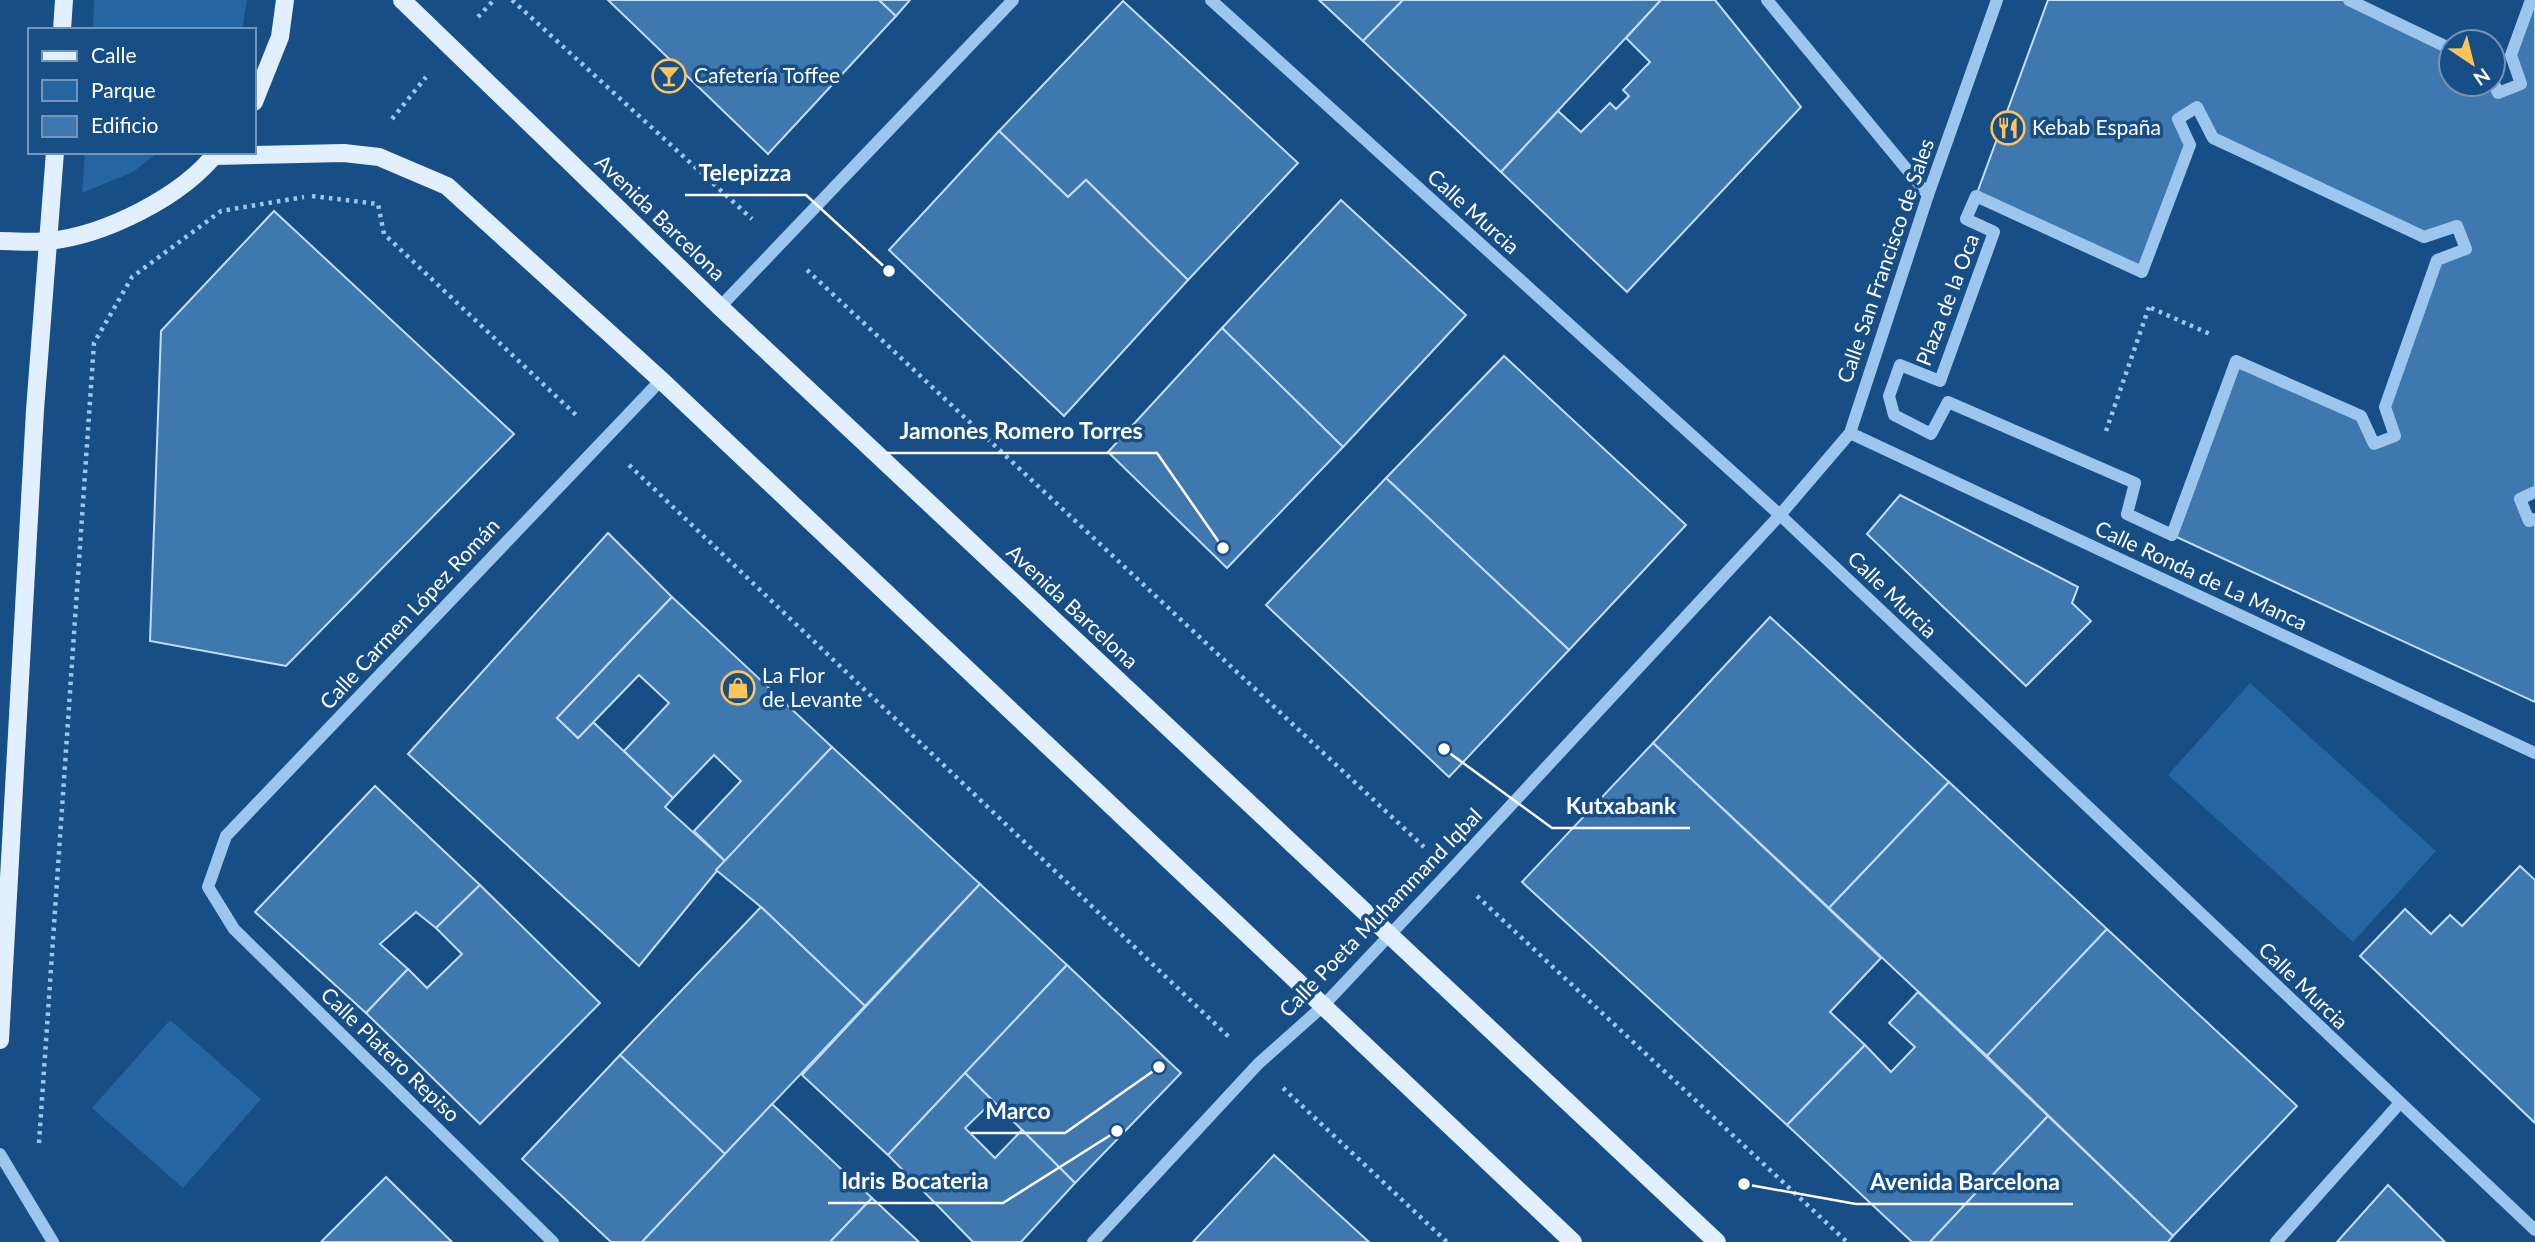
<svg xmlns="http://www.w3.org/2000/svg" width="2535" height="1242" font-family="Lato,sans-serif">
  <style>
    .green { fill: #2566a2 }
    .building { fill: #3f78af; stroke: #c1defa; stroke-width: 2 }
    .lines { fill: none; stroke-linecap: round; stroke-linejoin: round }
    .path { stroke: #9cc6ed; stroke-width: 4.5; stroke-dasharray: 3.5 5; stroke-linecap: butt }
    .minor { stroke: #9cc6ed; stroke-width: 12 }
    .major { stroke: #e2efff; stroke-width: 18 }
    .labels { text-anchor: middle; stroke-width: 7; stroke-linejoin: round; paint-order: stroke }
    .poi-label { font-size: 21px; fill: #fff; stroke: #174e85; text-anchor: start }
    .street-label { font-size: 21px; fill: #fff; stroke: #174e85 }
    .leader { fill: none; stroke: #fff; stroke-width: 2.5 }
    .callout-dot { fill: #fff; stroke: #174e85; stroke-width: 2.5 }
    .callout-label { font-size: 23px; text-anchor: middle; font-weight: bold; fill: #fff; stroke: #174e85; stroke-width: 7; stroke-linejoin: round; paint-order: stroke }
  </style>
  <rect width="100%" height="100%" fill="#174e85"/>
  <g class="green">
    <path d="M 94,0 L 247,0 L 242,30 L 93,30 Z"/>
    <path d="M 85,152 L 158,152 L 133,172 L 82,193 Z"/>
    <path d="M 2250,683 L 2436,851 L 2353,942 L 2168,775 Z"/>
    <path d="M 170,1020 L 261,1099 L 183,1188 L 92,1108 Z"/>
  </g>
  <g class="building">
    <path d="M 608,0 L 879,0 L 896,16 L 768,154 Z"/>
    <path d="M 879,0 L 910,0 L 896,16 Z"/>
    <path d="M 1319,0 L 1403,0 L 1363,41 Z"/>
    <path d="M 1403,0 L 1661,0 L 1501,172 L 1363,41 Z"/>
    <path d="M 1661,0 L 1715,0 L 1801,107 L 1627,292 L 1501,172 L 1558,111 L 1581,132 L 1610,103 L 1616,109 L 1629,96 L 1623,90 L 1650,62 L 1626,38 Z"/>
    <path d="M 2048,0 L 2349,0 L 2451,49 L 2451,84 L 2493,84 L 2498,93 L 2521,84 L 2511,55 L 2535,0 L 2535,492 L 2520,499 L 2535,519 L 2535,702 L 2172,535 L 2236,361 L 2361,416 L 2374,444 L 2395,436 L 2385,407 L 2437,260 L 2466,249 L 2457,226 L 2424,237 L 2213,138 L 2197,107 L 2178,119 L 2190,145 L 2142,272 L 1976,196 Z"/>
    <path d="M 1123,1 L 1298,163 L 1188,280 L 1086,180 L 1068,197 L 999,131 Z"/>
    <path d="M 999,131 L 1068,197 L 1086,180 L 1188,280 L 1064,416 L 889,250 Z"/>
    <path d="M 1341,200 L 1466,315 L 1343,447 L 1222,328 Z"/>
    <path d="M 274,211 L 514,434 L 286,666 L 150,641 L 161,331 Z"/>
    <path d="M 1222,328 L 1343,447 L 1227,568 L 1108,452 Z"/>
    <path d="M 1504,356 L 1686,525 L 1569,650 L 1386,478 Z"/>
    <path d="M 1386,478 L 1569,650 L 1449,777 L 1266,605 Z"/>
    <path d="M 1900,495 L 2078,587 L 2072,603 L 2091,621 L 2026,686 L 1867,534 Z"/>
    <path d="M 608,533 L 672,597 L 557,718 L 578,738 L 593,722 L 673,798 L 665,807 L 725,861 L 639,966 L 408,754 Z"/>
    <path d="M 672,597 L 832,747 L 725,861 L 694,831 L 741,781 L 714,755 L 673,798 L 624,751 L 669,703 L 639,675 L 578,738 L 557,718 Z"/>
    <path d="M 1770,617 L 1949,782 L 1829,908 L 1653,743 Z"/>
    <path d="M 1653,743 L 1881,958 L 1830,1012 L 1865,1045 L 1787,1125 L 1522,882 Z"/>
    <path d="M 832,747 L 980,884 L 865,1006 L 761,907 L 716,870 Z"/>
    <path d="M 1949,782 L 2107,929 L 1987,1056 L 1829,908 Z"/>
    <path d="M 375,786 L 480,885 L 436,928 L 416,912 L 380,944 L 408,969 L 366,1013 L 255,912 Z"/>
    <path d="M 2520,866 L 2535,880 L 2535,1123 L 2360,956 L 2405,909 L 2431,934 L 2450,915 L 2462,926 Z"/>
    <path d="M 980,884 L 1067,965 L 888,1155 L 802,1075 Z"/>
    <path d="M 480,885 L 600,1003 L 480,1124 L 366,1013 L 408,969 L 427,988 L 462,954 L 436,928 Z"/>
    <path d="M 761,907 L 865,1006 L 725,1154 L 620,1055 Z"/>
    <path d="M 2107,929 L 2297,1106 L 2173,1236 L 1987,1056 Z"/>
    <path d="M 1067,965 L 1181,1073 L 1075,1183 L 965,1073 Z"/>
    <path d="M 1918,992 L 2048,1116 L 1930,1242 L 1912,1242 L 1787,1125 L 1865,1045 L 1891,1072 L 1915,1047 L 1889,1023 Z"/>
    <path d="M 620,1055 L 725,1154 L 642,1242 L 611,1242 L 522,1159 Z"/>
    <path d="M 965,1073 L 993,1101 L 965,1128 L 995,1158 L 1022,1130 L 1075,1183 L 1021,1242 L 973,1242 L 888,1155 Z"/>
    <path d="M 772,1104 L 872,1198 L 830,1242 L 642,1242 Z"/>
    <path d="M 2048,1116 L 2173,1236 L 2168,1242 L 1930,1242 Z"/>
    <path d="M 1274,1155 L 1369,1242 L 1193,1242 Z"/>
    <path d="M 386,1177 L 452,1242 L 321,1242 Z"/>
    <path d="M 2388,1185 L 2445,1242 L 2337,1242 Z"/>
    <path d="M 872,1198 L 919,1242 L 830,1242 Z"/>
  </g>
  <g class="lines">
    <g class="path">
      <path d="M 512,0 L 752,219"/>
      <path d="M 478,17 L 494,0"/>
      <path d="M 392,119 L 426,77"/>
      <path d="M 312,196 L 378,204 L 384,234 L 577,416"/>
      <path d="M 807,270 L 1424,847"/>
      <path d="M 2151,308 L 2210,334"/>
      <path d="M 2106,431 L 2149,307"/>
      <path d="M 629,465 L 1231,1039"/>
      <path d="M 1477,896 L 1847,1242"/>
      <path d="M 1283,1088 L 1447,1242"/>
      <path d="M 39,1143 L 94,343 L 132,277 L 221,211 L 304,197"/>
    </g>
    <g class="minor">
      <path d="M 1211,0 L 1780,515 L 2535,1230"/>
      <path d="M 1767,0 L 1928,195"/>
      <path d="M 2349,0 L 2451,49"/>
      <path d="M 2493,81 L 2498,93 L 2521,84 L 2511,55 L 2531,0"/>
      <path d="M 2197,107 L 2213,138 L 2424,237 L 2457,226 L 2466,249 L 2437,260 L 2385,407 L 2395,436 L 2374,444 L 2361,416 L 2236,361 L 2172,535 L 2127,514 L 2135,483 L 1948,402 L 1931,434 L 1894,415 L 1889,396 L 1900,365 L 1940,381 L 1994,232 L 1966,219 L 1976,196 L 2142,272 L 2190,145 L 2178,119 Z"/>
      <path d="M 720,307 L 1013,0"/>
      <path d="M 1850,433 L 2535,753"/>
      <path d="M 2535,492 L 2520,499 L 2529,521 L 2535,519"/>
      <path d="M 0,1154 L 53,1242"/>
      <path d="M 553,1242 L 234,929 L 208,887 L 226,836 L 661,380"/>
      <path d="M 1093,1242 L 1258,1064 L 1322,1007 L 1450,871 L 1780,515 L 1850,433 L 1928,195 L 1997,0"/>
      <path d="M 2276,1242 L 2399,1104"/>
    </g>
    <g class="major">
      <path d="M 402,0 L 720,307 L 1717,1242"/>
      <path d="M 62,30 L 64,0"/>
      <path d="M 254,102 L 280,37 L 285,0"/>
      <path d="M 215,156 L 344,153 L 379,157 L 447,186 L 661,380 L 1573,1242"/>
      <path d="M 0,241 C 16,241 33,243 49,241 C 105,235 182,197 217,152"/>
      <path d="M 0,1040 L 35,410 L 55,152"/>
    </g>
  </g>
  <defs>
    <symbol id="bar-ring" viewBox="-11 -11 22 22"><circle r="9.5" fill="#174e85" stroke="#ffc458" stroke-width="1.5"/><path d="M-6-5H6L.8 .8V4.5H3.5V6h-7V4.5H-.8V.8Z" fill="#ffc458"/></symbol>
    <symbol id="restaurant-ring" viewBox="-11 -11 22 22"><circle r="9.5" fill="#174e85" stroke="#ffc458" stroke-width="1.5"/><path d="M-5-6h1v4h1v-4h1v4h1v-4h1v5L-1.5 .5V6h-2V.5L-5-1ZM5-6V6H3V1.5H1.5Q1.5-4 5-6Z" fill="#ffc458"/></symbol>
    <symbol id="shop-ring" viewBox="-11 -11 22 22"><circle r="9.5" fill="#174e85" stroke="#ffc458" stroke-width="1.5"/><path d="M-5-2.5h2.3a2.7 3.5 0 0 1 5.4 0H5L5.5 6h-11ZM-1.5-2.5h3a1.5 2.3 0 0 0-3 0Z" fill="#ffc458"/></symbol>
  </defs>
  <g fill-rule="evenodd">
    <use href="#bar-ring" x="650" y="57" width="38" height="38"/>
    <use href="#restaurant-ring" x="1989" y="109" width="38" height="38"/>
    <use href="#shop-ring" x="719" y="669" width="38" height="38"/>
  </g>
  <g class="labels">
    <g class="poi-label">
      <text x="694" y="83">Cafetería Toffee</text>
      <text x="2032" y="135">Kebab España</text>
      <text x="762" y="683">La Flor<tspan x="762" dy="24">de Levante</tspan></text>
    </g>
    <g class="street-label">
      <text transform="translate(1473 212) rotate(42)" y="7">Calle Murcia</text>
      <text transform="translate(660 218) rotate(44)" y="7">Avenida Barcelona</text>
      <text transform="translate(1886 261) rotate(-71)" y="7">Calle San Francisco de Sales</text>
      <text transform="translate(1948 300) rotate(-69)" y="7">Plaza de la Oca</text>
      <text transform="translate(2201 576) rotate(25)" y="7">Calle Ronda de La Manca</text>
      <text transform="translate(1892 595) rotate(44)" y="7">Calle Murcia</text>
      <text transform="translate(1072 607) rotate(43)" y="7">Avenida Barcelona</text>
      <text transform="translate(410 614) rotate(-47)" y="7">Calle Carmen López Román</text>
      <text transform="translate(1381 913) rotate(-46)" y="7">Calle Poeta Muhammand Iqbal</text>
      <text transform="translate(2303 986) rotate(44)" y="7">Calle Murcia</text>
      <text transform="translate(390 1055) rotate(44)" y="7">Calle Platero Repiso</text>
    </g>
  </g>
  <path class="leader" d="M889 271L806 195H685M1223 548L1157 453H885M1444 749L1552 828H1690M1159 1067L1065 1133H971M1117 1131L1003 1203H828M1744 1184L1856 1204H2073"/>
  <g class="callout-dot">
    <circle cx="889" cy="271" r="7"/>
    <circle cx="1223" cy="548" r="7"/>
    <circle cx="1444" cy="749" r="7"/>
    <circle cx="1159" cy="1067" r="7"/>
    <circle cx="1117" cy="1131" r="7"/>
    <circle cx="1744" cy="1184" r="7"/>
  </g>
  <g class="callout-label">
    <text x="745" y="181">Telepizza</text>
    <text x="1021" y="439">Jamones Romero Torres</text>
    <text x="1621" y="814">Kutxabank</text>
    <text x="1018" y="1119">Marco</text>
    <text x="915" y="1189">Idris Bocateria</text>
    <text x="1965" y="1190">Avenida Barcelona</text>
  </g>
  <rect x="28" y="28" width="228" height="126" fill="#174e85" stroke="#7495b6" stroke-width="2"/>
  <rect x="42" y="51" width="35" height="10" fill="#e2efff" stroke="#7495b6" stroke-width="2"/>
  <text x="91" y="63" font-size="21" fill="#ffffff">Calle</text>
  <rect x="42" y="80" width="35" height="21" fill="#2566a2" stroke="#7495b6" stroke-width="2"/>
  <text x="91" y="98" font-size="21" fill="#ffffff">Parque</text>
  <rect x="42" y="116" width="35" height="21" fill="#3f78af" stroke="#7495b6" stroke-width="2"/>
  <text x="91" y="133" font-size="21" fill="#ffffff">Edificio</text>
  <g transform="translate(2472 63) rotate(145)"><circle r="33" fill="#174e85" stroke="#7495b6" stroke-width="2"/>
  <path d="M0-5L12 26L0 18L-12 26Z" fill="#ffc458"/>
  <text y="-10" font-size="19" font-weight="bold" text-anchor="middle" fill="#ffffff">N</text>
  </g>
</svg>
